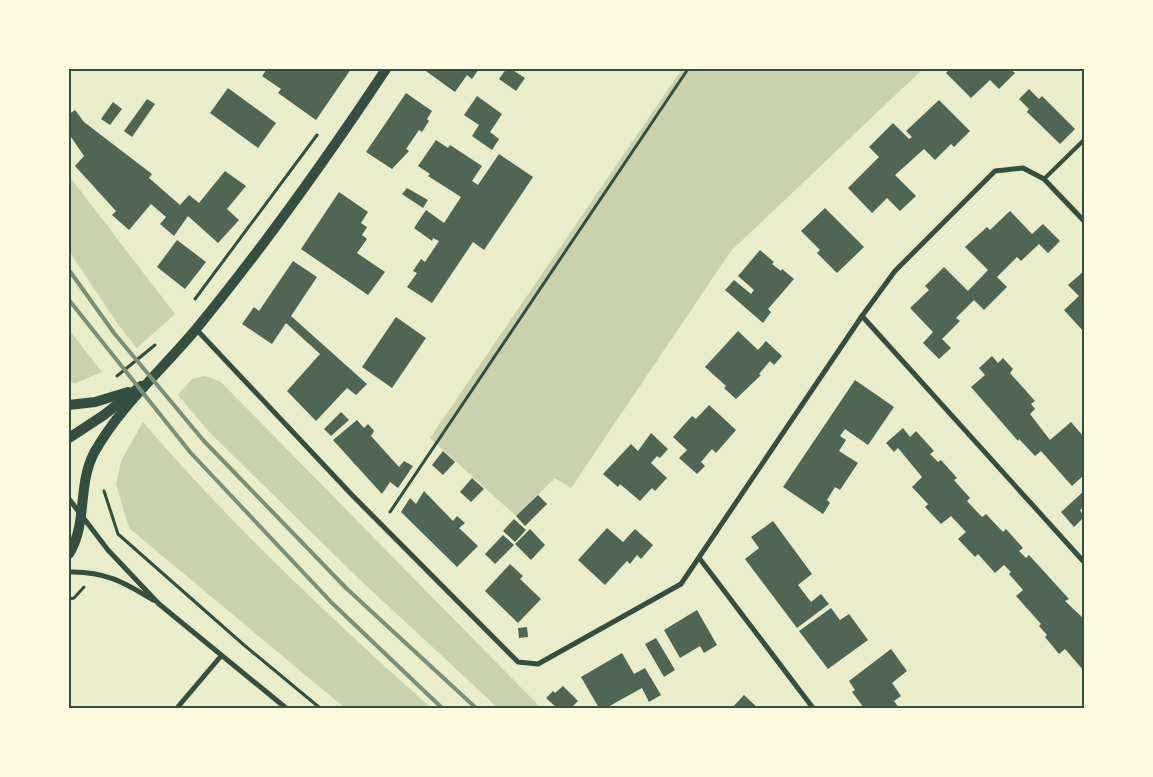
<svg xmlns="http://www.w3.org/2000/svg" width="1153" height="777" font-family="Lato,sans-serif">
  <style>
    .green { fill: #cad2ad }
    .building { fill: #4f6655 }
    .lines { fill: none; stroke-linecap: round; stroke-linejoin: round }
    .path { stroke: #344e41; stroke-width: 3 }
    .service { stroke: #344e41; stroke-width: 4 }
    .minor { stroke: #344e41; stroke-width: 5 }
    .secondary { stroke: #344e41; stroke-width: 10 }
    .rail { stroke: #7c8e77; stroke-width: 4 }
    .neatline { fill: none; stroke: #344e41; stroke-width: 2 }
  </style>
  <rect width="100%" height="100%" fill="#e9edc9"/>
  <g class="green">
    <path d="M 682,69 L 923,69 L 731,251 L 571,488 L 555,478 L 516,516 L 430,438 Z"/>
    <path d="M 69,176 L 175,314 L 137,348 L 119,326 L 69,251 Z"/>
    <path d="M 69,330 L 102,372 L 76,383 L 69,383 Z"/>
    <path d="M 205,376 L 221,382 L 541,708 L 498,708 L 357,577 L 210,433 L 178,395 L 192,379 Z"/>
    <path d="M 143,422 C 231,525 331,618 431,708 L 345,708 L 129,528 L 116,484 L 121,461 Z"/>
  </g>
  <g class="building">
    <path d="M 267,69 L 351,69 L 316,120 L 278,93 L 281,89 L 262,76 Z"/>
    <path d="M 423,69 L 479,69 L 472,79 L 467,75 L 455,92 Z"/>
    <path d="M 506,69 L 511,69 L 525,78 L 516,91 L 499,79 Z"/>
    <path d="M 950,69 L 1010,69 L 1015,73 L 999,89 L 990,80 L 971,98 L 946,73 Z"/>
    <path d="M 228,88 L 276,123 L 258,148 L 210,113 Z"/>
    <path d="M 1029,89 L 1039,99 L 1042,96 L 1075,129 L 1060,144 L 1027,112 L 1029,109 L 1019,99 Z"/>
    <path d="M 406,93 L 432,111 L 427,119 L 429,121 L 422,132 L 419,130 L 406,149 L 409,151 L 392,169 L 366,152 Z"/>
    <path d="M 477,96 L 502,114 L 490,132 L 499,139 L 492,150 L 472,136 L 479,125 L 464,115 Z"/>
    <path d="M 147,99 L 155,104 L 132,137 L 124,131 Z"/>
    <path d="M 939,100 L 970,131 L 954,147 L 951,144 L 935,160 L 924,149 L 895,175 L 916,196 L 900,211 L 887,198 L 872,213 L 848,188 L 879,157 L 869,147 L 893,123 L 909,139 L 912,137 L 906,131 Z"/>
    <path d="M 113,102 L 122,109 L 110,125 L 101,119 Z"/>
    <path d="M 75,110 L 84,122 L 152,174 L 149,178 L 180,205 L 189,195 L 199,203 L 225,171 L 246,186 L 227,209 L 239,220 L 218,243 L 188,216 L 174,236 L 160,224 L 166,217 L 151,204 L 129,230 L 112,215 L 116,211 L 75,166 L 84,156 L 69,134 L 69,114 Z"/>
    <path d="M 436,140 L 448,148 L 450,145 L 482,166 L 472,181 L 478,185 L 499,154 L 533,177 L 484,250 L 473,242 L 432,303 L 407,287 L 417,273 L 413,271 L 421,259 L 425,262 L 439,241 L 433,238 L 432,241 L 414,228 L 426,210 L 444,223 L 461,197 L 428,176 L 430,174 L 418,166 Z"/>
    <path d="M 407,188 L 428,200 L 423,208 L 402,194 Z"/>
    <path d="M 339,192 L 368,212 L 361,223 L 367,227 L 362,235 L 367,239 L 357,253 L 385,272 L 368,295 L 301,249 Z"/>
    <path d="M 825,208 L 864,247 L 837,273 L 817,253 L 820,250 L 801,231 Z"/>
    <path d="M 1010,211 L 1032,234 L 1043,224 L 1060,241 L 1048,253 L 1039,244 L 1021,261 L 1017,257 L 997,277 L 1007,287 L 984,310 L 974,300 L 956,318 L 960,321 L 942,339 L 951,348 L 939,359 L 923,343 L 933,332 L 910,308 L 929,290 L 925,286 L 944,267 L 968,291 L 988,270 L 965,247 L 987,227 L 990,230 Z"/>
    <path d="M 177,240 L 206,262 L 185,289 L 157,267 Z"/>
    <path d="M 760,250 L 774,262 L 772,264 L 781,271 L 782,269 L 794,279 L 768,309 L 771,312 L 763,323 L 725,290 L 734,280 L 751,294 L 754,290 L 738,276 Z"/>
    <path d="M 293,261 L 317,277 L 291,316 L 367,384 L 356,395 L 347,388 L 316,421 L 287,391 L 320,354 L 286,323 L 272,344 L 242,324 L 254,307 L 259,311 Z"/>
    <path d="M 1084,271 L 1084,332 L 1064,310 L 1079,296 L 1068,285 Z"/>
    <path d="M 396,317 L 426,338 L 392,388 L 362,367 Z"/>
    <path d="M 738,331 L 758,350 L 766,341 L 782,356 L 774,365 L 770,361 L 759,374 L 761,375 L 736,399 L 724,388 L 726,386 L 705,367 Z"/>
    <path d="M 992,356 L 998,363 L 1003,358 L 1013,369 L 1010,373 L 1035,401 L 1031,404 L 1035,409 L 1030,414 L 1050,440 L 1071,422 L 1084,437 L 1084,475 L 1072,486 L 1041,451 L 1035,456 L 1019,439 L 1018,441 L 971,387 L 985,375 L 979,368 Z"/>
    <path d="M 855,380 L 894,407 L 868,445 L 845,429 L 840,436 L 846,440 L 839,451 L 858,463 L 840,490 L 835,487 L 827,500 L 830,503 L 823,514 L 783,487 Z"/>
    <path d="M 709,405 L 736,430 L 716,453 L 712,449 L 701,462 L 705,466 L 697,474 L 679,458 L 687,450 L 673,437 L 692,416 L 696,419 Z"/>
    <path d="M 341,412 L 349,420 L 331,436 L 324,429 Z"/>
    <path d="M 357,420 L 364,428 L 368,424 L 374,431 L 371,436 L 399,467 L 404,461 L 413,466 L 398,488 L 390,482 L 382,494 L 333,440 Z"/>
    <path d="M 903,428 L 910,437 L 916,431 L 934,451 L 930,454 L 938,462 L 941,460 L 957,478 L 954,480 L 970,498 L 967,501 L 982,517 L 986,514 L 1003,532 L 1006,529 L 1023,548 L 1019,551 L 1026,558 L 1029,555 L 1069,599 L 1065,601 L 1084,619 L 1084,671 L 1065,649 L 1059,654 L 1045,637 L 1047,635 L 1039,626 L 1041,624 L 1016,596 L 1023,590 L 1009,574 L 1011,572 L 1004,565 L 995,573 L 978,554 L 975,557 L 958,539 L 966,532 L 951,516 L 941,524 L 925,507 L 928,504 L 912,487 L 922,477 L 898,448 L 894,452 L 886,443 Z"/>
    <path d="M 651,433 L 668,449 L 660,458 L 657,456 L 651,463 L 667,478 L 655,491 L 652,488 L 640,501 L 620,484 L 618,487 L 603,474 L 631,444 L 638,451 Z"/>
    <path d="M 443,451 L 455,462 L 443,475 L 432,465 Z"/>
    <path d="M 472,478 L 484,489 L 471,502 L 460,492 Z"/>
    <path d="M 424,491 L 453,521 L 457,516 L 465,523 L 459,528 L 478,546 L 457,567 L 401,512 L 410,498 L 416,504 Z"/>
    <path d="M 1084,491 L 1084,507 L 1080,510 L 1084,517 L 1074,527 L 1061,512 Z"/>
    <path d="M 538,495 L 547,504 L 525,526 L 516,516 Z"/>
    <path d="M 514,519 L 526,530 L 515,542 L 503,531 Z"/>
    <path d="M 773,521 L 812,574 L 798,585 L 811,602 L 821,594 L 829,604 L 797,628 L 745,559 L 759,548 L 751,537 Z"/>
    <path d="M 607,528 L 623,542 L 635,529 L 653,545 L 641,559 L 637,555 L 630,564 L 627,561 L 605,585 L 578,560 Z"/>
    <path d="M 530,529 L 545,545 L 531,560 L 515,544 Z"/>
    <path d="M 503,535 L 514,545 L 495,564 L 485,554 Z"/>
    <path d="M 510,564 L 523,576 L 520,579 L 541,599 L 518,623 L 485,591 Z"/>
    <path d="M 831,608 L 840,620 L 849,614 L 868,640 L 828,669 L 799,631 Z"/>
    <path d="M 697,610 L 717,645 L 704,653 L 700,646 L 680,658 L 664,630 Z"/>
    <path d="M 527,627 L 528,637 L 519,638 L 518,628 Z"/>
    <path d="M 656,638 L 675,670 L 664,677 L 645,644 Z"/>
    <path d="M 891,649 L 907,671 L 892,683 L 901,696 L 894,701 L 899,708 L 864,708 L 852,692 L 855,690 L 849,681 Z"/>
    <path d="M 622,653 L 634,674 L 645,668 L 661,695 L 649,702 L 642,688 L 606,708 L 599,708 L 581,677 Z"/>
    <path d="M 563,686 L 578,701 L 571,708 L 557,708 L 546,698 L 553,691 L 555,693 Z"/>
    <path d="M 744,695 L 758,708 L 732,708 Z"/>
  </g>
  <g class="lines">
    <g class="path">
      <path d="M 195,299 L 317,135"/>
      <path d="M 117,376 L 155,345"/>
      <path d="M 104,491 L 118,534 L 244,645 L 320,708"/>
      <path d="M 390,512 L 688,69"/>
      <path d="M 69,599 L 74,598 L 84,587"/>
    </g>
    <path class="service" d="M 1044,179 L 1084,140"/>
    <g class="minor">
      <path d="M 862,316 L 1084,562"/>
      <path d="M 196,329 L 352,495 L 518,662 L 538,664 L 681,584 L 862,316 L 895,271 L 995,171 L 1023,168 L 1044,179 L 1084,221"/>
      <path d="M 69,499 L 108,550 L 159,604 L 286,708"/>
      <path d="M 700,559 L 813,708"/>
      <path d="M 69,572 C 104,571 124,582 153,600"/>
      <path d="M 177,708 L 221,656"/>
    </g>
    <g class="secondary">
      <path d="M 69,405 L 95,402 L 128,392"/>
      <path d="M 69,438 L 104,415 L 141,386"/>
      <path d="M 69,554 C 88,523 77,486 94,453 C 120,406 163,369 197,328 C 265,245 327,158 386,69"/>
    </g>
    <g class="rail">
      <path d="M 69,270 L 114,333 L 203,440 L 346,588 L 476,708"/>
      <path d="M 69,300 L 190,452 L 332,603 L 442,708"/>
    </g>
  </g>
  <rect width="1153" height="777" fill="none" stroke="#fefae0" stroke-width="140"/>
  <rect x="70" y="70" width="1013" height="637" class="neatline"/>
</svg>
